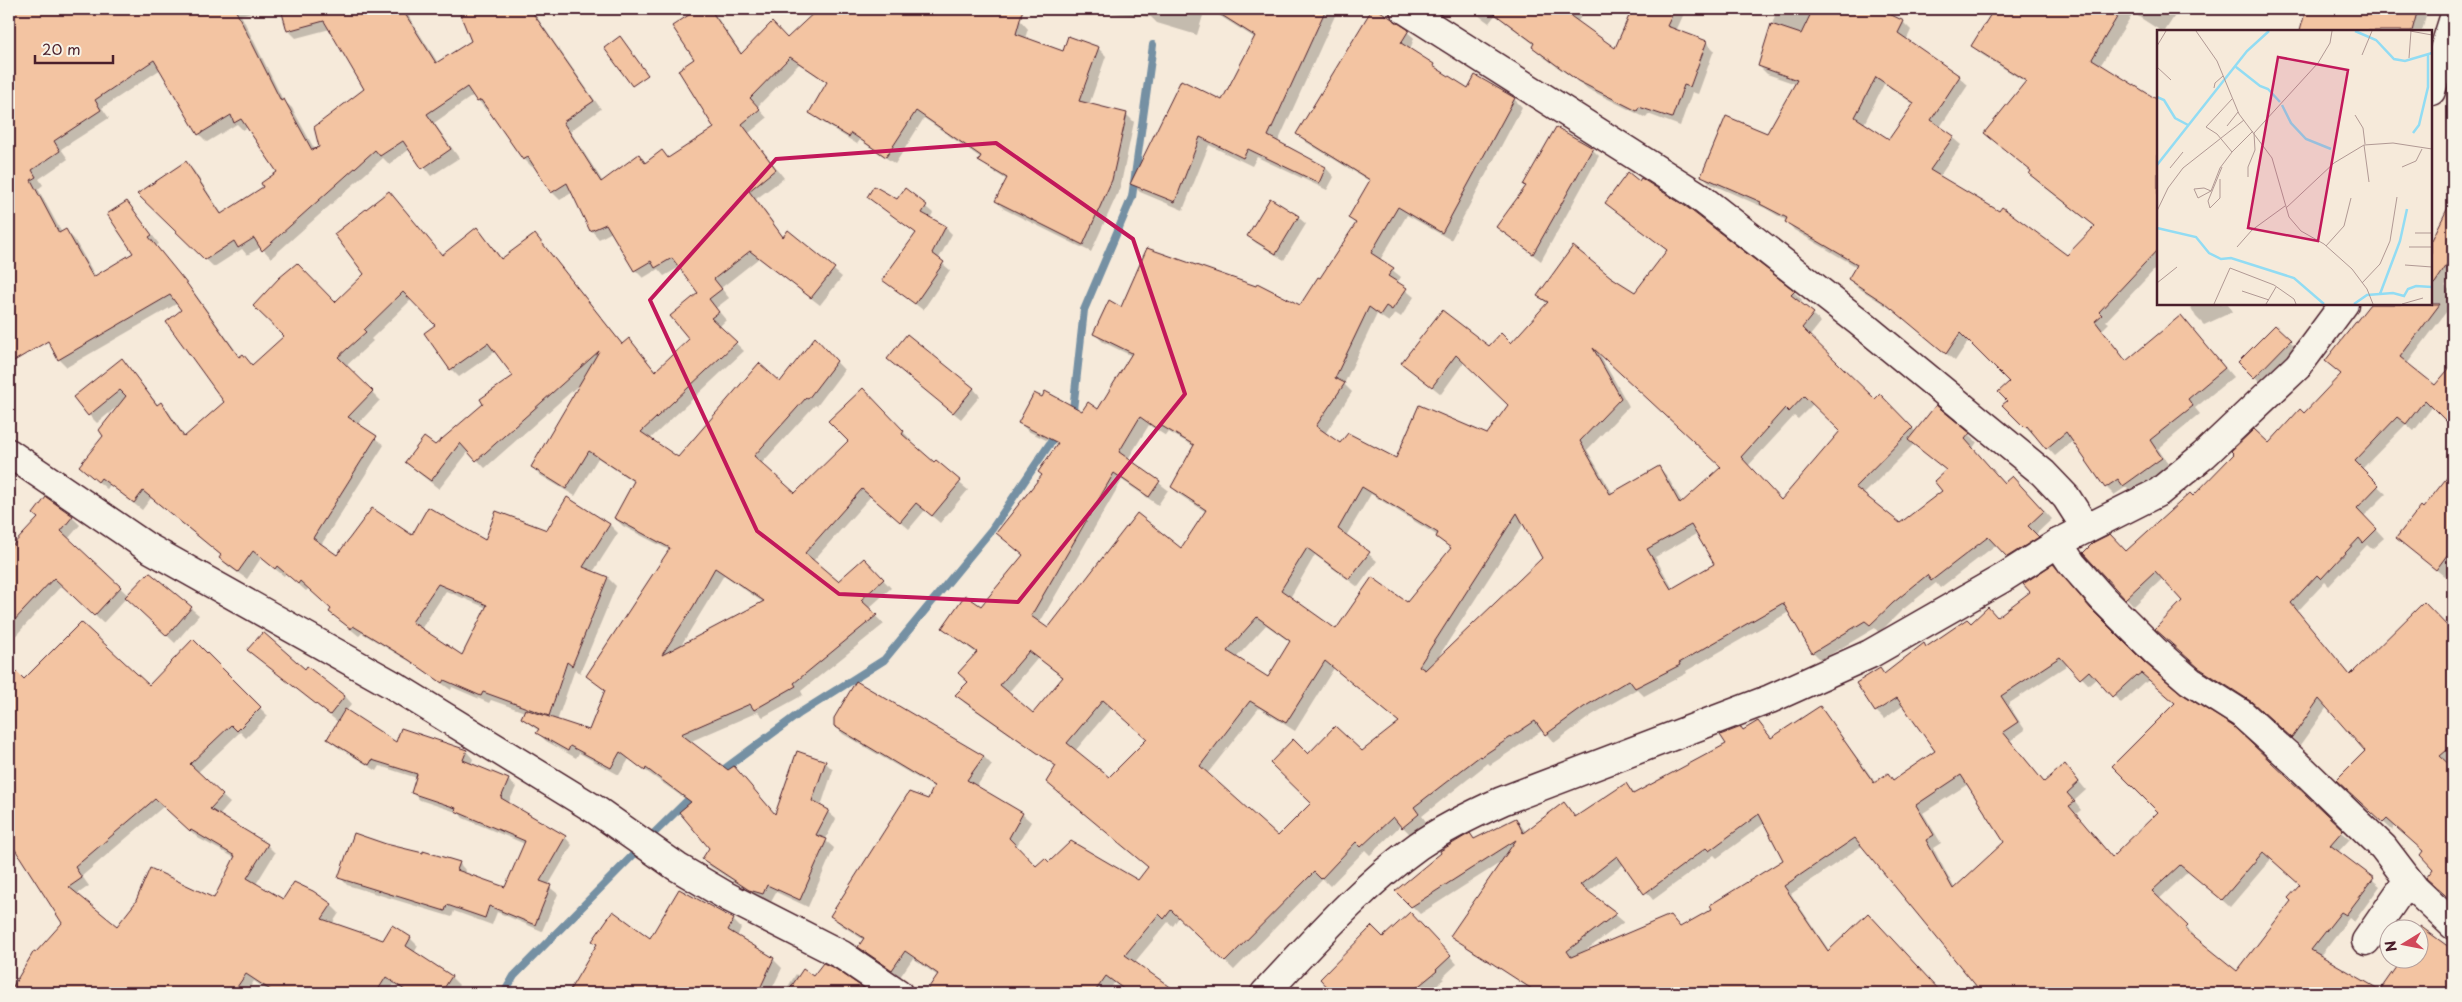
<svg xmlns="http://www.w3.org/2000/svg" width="2462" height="1002" font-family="'Playpen Sans',sans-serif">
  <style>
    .shadow { fill: #0003; fill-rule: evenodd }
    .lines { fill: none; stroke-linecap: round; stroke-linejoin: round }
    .stream { stroke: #7590a3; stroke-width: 8 }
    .building { fill: #f3c4a2; stroke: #4a1f2b; fill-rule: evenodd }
    .minor-casing { stroke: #4a1f2b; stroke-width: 31 }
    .minor { stroke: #f7f3e8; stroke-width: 28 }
    .marked { fill: none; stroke: #c2185b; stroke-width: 4; stroke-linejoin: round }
    .inset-river { fill: none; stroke: #92dcf3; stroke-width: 2.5 }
    .inset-road { fill: none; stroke: #b19994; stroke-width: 1 }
    .view { fill: #c2185b; fill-opacity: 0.15; stroke: #c2185b; stroke-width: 2.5 }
    .inset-edge { fill: none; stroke: #4a1f2b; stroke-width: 2.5 }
  </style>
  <rect width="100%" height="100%" fill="#f6eada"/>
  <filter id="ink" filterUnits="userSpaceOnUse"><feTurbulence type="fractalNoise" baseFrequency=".02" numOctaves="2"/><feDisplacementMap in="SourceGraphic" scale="10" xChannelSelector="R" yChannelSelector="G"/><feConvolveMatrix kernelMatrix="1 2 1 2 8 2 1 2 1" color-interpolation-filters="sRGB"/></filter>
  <g filter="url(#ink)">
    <g class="shadow">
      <path d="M 9,9 L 122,9 L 123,15 L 139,9 L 261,9 L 241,15 L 283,100 L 292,108 L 315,150 L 321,148 L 366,89 L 330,29 L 296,38 L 288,30 L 282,9 L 404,9 L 438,63 L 473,41 L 460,9 L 531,9 L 601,109 L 570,131 L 603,182 L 639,156 L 647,163 L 662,152 L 669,158 L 716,128 L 696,59 L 674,27 L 700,9 L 710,9 L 714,13 L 742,54 L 788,39 L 819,9 L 987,9 L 1020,20 L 1028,29 L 1025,38 L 1063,53 L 1098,48 L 1106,56 L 1089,105 L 1126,114 L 1134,122 L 1120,188 L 1091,252 L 1004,209 L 996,201 L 1007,180 L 988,168 L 980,160 L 981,158 L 924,118 L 895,164 L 860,140 L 857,144 L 819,120 L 811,112 L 828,83 L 799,64 L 757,107 L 767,118 L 749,133 L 784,178 L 756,199 L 784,238 L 789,232 L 842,277 L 820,305 L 759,258 L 721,288 L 729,298 L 716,308 L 726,320 L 719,327 L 744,351 L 650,439 L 678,458 L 780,384 L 815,339 L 844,370 L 817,406 L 815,405 L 761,464 L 795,495 L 850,441 L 863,390 L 911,440 L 909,442 L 968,490 L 940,523 L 925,510 L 909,529 L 871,496 L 813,561 L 838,583 L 864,559 L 891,588 L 868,609 L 884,624 L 801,691 L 803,695 L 763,717 L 758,712 L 689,742 L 775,816 L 825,762 L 833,770 L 821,806 L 836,819 L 825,840 L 834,848 L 808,907 L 776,892 L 771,901 L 759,897 L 711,867 L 703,859 L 710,848 L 691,803 L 629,759 L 619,775 L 579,753 L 576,758 L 546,741 L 538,733 L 539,731 L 522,718 L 525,712 L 491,700 L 489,703 L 452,687 L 451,690 L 419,667 L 362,633 L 359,636 L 339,620 L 331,612 L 332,609 L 309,588 L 306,591 L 286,573 L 284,576 L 261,558 L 247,579 L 228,566 L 220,558 L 222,556 L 151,498 L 142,510 L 110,485 L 107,489 L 89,474 L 119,405 L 97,423 L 89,415 L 122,359 L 158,405 L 161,404 L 169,412 L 185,437 L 226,402 L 178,303 L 67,367 L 59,359 L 42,328 L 16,348 L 9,341 ZM 161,69 L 199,134 L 207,142 L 237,124 L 243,130 L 248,127 L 279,172 L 264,187 L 222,214 L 194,171 L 186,163 L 139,195 L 214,267 L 242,249 L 247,255 L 261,247 L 271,258 L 383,158 L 389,164 L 410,149 L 431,176 L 459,158 L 434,123 L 474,95 L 486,110 L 489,108 L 524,159 L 532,167 L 535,166 L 552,192 L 560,200 L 573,192 L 591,230 L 599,239 L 612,232 L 635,270 L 643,278 L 658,269 L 664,276 L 680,267 L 700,294 L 691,339 L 656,372 L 629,340 L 623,345 L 543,244 L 503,260 L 477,229 L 442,256 L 335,303 L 285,336 L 253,366 L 243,355 L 241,358 L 196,295 L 156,246 L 159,244 L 127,202 L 135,254 L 96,277 L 74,239 L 66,231 L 62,233 L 38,189 L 43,185 L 39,179 L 68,159 L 61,149 L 109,118 L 102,108 ZM 412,299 L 437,325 L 451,369 L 459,377 L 496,351 L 515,376 L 435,447 L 407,462 L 415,470 L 439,489 L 469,451 L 485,468 L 582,382 L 532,467 L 540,475 L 575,496 L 598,458 L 635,483 L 615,518 L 623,526 L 669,550 L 588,676 L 606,691 L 590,731 L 557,721 L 575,669 L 580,673 L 616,586 L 608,578 L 593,572 L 618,533 L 610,525 L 486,542 L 413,536 L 338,556 L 321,545 L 384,445 L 357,425 L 380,400 L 346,366 L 373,341 L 371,339 ZM 724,575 L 764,603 L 680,647 ZM 446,591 L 487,608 L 463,657 L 421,629 Z"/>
      <path d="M 632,9 L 642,9 L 636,12 Z"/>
      <path d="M 1106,9 L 1205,9 L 1197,35 L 1157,23 L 1151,17 L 1110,13 Z"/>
      <path d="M 1209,9 L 1338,9 L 1278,142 L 1326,168 L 1334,177 L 1327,190 L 1257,157 L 1252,166 L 1209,145 L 1183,210 L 1140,192 L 1132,184 L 1222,102 L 1255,38 Z"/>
      <path d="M 1373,9 L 1405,30 L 1414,38 L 1410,50 L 1433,65 L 1441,72 L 1469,89 L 1514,99 L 1522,107 L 1451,240 L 1407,215 L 1380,260 L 1401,277 L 1397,283 L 1414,297 L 1401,317 L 1395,313 L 1389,322 L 1377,314 L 1344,384 L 1352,392 L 1325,434 L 1341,445 L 1396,460 L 1487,436 L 1509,405 L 1464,362 L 1441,394 L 1403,363 L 1511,344 L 1547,304 L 1539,296 L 1611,278 L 1635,294 L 1668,251 L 1607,203 L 1794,292 L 1802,300 L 1799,303 L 1821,322 L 1809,337 L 1875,401 L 1880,396 L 1916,432 L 1936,407 L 1977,442 L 1973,448 L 2005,484 L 2020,485 L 2052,519 L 2035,535 L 2046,546 L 2016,565 L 1997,544 L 1940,588 L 1936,583 L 1901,611 L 1879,633 L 1875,628 L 1821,660 L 1813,652 L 1789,612 L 1686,671 L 1687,673 L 1644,696 L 1637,689 L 1592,715 L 1554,743 L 1543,730 L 1490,765 L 1488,763 L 1422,816 L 1427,823 L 1411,835 L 1401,825 L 1370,855 L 1365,850 L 1330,886 L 1323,879 L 1234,970 L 1179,917 L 1173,926 L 1168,922 L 1134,963 L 1177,993 L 1128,993 L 1114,983 L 1108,993 L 926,993 L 938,976 L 913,958 L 900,977 L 868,955 L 860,947 L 864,940 L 840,924 L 831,916 L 929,800 L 935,788 L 843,734 L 835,726 L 856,682 L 984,757 L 992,765 L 976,787 L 1022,814 L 1031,822 L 1016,847 L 1036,867 L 1049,864 L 1139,882 L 1149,867 L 1057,767 L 965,703 L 957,695 L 970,682 L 977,654 L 944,628 L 981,608 L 1024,556 L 997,533 L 1043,475 L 1058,446 L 1028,431 L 1020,423 L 1099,411 L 1132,356 L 1103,342 L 1094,333 L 1122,308 L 1300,307 L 1320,280 L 1356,225 L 1350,218 L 1371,182 L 1306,142 L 1298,133 ZM 1598,352 L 1722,467 L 1683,504 L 1667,476 L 1659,468 L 1613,494 L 1587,450 L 1629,406 ZM 1814,403 L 1841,431 L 1781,502 L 1748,466 L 1794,416 L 1798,419 ZM 1149,425 L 1166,436 L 1169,432 L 1195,447 L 1172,487 L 1180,495 L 1206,512 L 1182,550 L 1048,629 L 1039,624 L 1122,480 L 1158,505 L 1168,490 L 1128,459 ZM 1914,444 L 1947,471 L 1944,491 L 1900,524 L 1863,495 ZM 1371,494 L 1438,536 L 1437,537 L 1452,549 L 1408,604 L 1336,631 L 1290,598 L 1315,555 L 1358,587 L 1377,561 L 1346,536 ZM 1524,523 L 1544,558 L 1437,659 ZM 1698,533 L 1716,564 L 1673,589 L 1655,557 ZM 1266,625 L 1290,642 L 1268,679 L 1236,658 ZM 1038,658 L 1063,678 L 1033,715 L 1008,693 ZM 1334,668 L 1400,723 L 1362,753 L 1308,755 L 1313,804 L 1278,838 L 1207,774 L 1259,708 L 1295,731 ZM 1112,707 L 1148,740 L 1109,778 L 1075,751 Z"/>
      <path d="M 1470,9 L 1572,9 L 1563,18 L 1565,20 L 1574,10 L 1581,17 L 1577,22 L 1616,50 L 1634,9 L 1686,9 L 1676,31 L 1706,42 L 1714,50 L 1698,94 L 1692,92 L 1680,126 L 1648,114 L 1646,118 L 1588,89 L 1541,55 L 1533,47 L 1535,45 L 1506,23 L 1498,15 L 1500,9 L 1489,23 Z"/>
      <path d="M 1777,9 L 1876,9 L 1903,22 L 1911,30 L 1906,41 L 1959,77 L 1968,85 L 1940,127 L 1961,145 L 1939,177 L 2067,257 L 2096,227 L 2038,182 L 2030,174 L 2032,172 L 1986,133 L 2027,83 L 1981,54 L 1973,46 L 1996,9 L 2179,9 L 2165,31 L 2161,31 L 2133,13 L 2100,66 L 2158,102 L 2158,266 L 2106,321 L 2109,323 L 2102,330 L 2127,362 L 2189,325 L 2233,377 L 2195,408 L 2200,414 L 2158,449 L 2170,466 L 2132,493 L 2126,487 L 2114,495 L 2106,487 L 2074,440 L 2055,456 L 2035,434 L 2034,435 L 2004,405 L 2008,401 L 2011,382 L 1969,340 L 1955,361 L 1896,312 L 1857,287 L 1849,279 L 1857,267 L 1794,230 L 1787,221 L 1765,208 L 1711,184 L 1703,176 L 1768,134 L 1796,84 L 1767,74 L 1759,66 ZM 1884,84 L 1915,105 L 1889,140 L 1864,124 Z"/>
      <path d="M 2307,9 L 2428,9 L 2422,31 L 2301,31 Z"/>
      <path d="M 1592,149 L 1599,156 L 1541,261 L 1497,227 Z"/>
      <path d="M 905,190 L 933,213 L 930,218 L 945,227 L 952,234 L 938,260 L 950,270 L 923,310 L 884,280 L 917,234 L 869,197 L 897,200 Z"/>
      <path d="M 2453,199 L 2453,275 L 2445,286 L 2453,293 L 2453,303 L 2407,364 L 2435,387 L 2453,365 L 2453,426 L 2433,406 L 2414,431 L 2406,424 L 2361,470 L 2386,494 L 2364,516 L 2384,538 L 2372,549 L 2367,545 L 2329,586 L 2325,582 L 2297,612 L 2351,676 L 2424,604 L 2453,633 L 2453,759 L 2447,764 L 2453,769 L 2453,901 L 2444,894 L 2435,869 L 2425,852 L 2395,826 L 2392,830 L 2346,788 L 2367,751 L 2327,707 L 2300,745 L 2262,710 L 2209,676 L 2165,637 L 2184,601 L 2163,578 L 2134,606 L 2085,553 L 2126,553 L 2193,498 L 2269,444 L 2304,414 L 2342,375 L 2326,361 L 2372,304 L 2431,304 L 2431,240 L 2433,241 Z"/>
      <path d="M 1298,217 L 1306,224 L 1284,260 L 1256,243 L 1249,236 Z"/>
      <path d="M 2189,304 L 2228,304 L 2232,312 L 2204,325 L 2196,317 Z"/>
      <path d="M 2275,326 L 2297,348 L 2262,384 L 2240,362 Z"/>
      <path d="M 888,359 L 973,388 L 980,396 L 961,419 Z"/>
      <path d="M 2453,472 L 2453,576 L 2448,572 L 2444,576 L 2397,538 L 2423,510 Z"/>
      <path d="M 9,480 L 14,489 L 9,494 Z"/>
      <path d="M 72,517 L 80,525 L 68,539 L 129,596 L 149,574 L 199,615 L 175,643 L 127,597 L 103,623 L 62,585 L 9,643 L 9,551 L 39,518 Z"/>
      <path d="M 1997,618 L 2099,619 L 2144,664 L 2350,839 L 2338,852 L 2380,886 L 2354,922 L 2349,918 L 2320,956 L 2380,992 L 2403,960 L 2420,960 L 2420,936 L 2424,930 L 2453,951 L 2453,993 L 2235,993 L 2253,953 L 2293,901 L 2301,885 L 2271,859 L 2230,907 L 2189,871 L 2158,900 L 2194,935 L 2193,936 L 2232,970 L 2213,993 L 1964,993 L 1976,983 L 1863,845 L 1791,894 L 1830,952 L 1875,923 L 1941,993 L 1919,993 L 1916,991 L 1914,993 L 1536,993 L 1505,971 L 1550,894 L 1476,954 L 1452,936 L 1503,861 L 1420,914 L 1397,891 L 1475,840 L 1516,819 L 1526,832 L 1564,803 L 1576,818 L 1626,784 L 1635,794 L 1728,744 L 1743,731 L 1758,723 L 1772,739 L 1820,708 L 1876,783 L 1888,774 L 1894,781 L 1937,751 L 1904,705 L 1884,719 L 1876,711 L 1880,669 L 1885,675 L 1927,648 L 1971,624 ZM 2069,664 L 2089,685 L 2097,678 L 2121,703 L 2144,682 L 2146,683 L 2150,680 L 2176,704 L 2160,812 L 2113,858 L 2076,814 L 2081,810 L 2074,801 L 2086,790 L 2073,774 L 2044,783 L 2010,741 L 2025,730 L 2008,704 ZM 1968,784 L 2005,842 L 1955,889 L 1933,848 L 1941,843 L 1923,813 ZM 1765,823 L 1785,860 L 1714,910 L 1680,928 L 1582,953 L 1624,922 L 1588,892 L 1624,864 L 1653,900 L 1714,855 L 1717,858 Z"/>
      <path d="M 193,641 L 268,716 L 246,738 L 240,732 L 197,773 L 230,803 L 219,816 L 267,845 L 275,853 L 256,884 L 284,901 L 331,905 L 339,913 L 332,924 L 383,941 L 410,938 L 418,946 L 414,953 L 451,977 L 459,985 L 454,993 L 407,993 L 394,984 L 389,993 L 272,993 L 254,981 L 246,993 L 9,993 L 34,953 L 64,924 L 9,838 L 9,665 L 24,681 L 150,687 ZM 164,806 L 198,838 L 235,858 L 214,899 L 117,928 L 76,895 L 89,886 L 82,876 Z"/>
      <path d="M 249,650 L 305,671 L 345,696 L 352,704 L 346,711 L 397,744 L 466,751 L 473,759 L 471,765 L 508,780 L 516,787 L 508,804 L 565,837 L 572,845 L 548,886 L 558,894 L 542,931 L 497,912 L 492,925 L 454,911 L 452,917 L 347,885 L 340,877 L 386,845 L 459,863 L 466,871 L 465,874 L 506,888 L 525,844 L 463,818 L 459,813 L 420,800 L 412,793 L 417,778 L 380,766 L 377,771 L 336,746 L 328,738 L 338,722 Z"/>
      <path d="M 733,920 L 741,928 L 737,937 L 773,959 L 782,968 L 770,993 L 569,993 L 598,945 L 593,941 L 651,940 Z"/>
      <path d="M 1418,921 L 1457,964 L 1442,978 L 1444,979 L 1426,993 L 1318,993 L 1326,984 L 1383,939 Z"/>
      <path d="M 823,964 L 867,993 L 784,993 L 796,974 L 799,977 L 814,978 Z"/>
    </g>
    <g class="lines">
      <g class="stream">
        <path d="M 1069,415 L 1073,410 L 1084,310 L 1132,197 L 1153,45"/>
        <path d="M 719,773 L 800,713 L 884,660 L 992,529 L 1057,433"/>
        <path d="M 648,839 L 695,793"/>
        <path d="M 504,993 L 514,976 L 640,848"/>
      </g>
    </g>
    <g class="building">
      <path d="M 9,9 L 235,9 L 281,101 L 284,99 L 312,150 L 319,147 L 314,127 L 364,89 L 324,21 L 287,31 L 281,9 L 402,9 L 436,63 L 471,41 L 458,9 L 530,9 L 594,101 L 563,122 L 601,182 L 639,154 L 645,163 L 662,150 L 668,158 L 714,128 L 678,70 L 694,59 L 672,26 L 698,9 L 710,9 L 741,54 L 772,22 L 787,38 L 818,9 L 1023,9 L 1016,34 L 1063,51 L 1068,36 L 1099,47 L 1079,101 L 1127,113 L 1112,180 L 1083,245 L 995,201 L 1007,178 L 978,161 L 981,156 L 916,111 L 886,157 L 851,133 L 849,137 L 809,113 L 827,82 L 790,57 L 750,98 L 760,109 L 742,124 L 776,169 L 749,191 L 783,237 L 788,230 L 835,268 L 811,298 L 750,251 L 714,279 L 722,289 L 709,299 L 719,312 L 711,318 L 737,342 L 641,432 L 678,457 L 759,363 L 780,382 L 815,337 L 837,361 L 808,399 L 806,398 L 754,456 L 795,493 L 848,441 L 828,421 L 863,388 L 904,431 L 902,434 L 934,462 L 936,460 L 961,481 L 932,516 L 916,503 L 900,522 L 862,489 L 805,553 L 838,581 L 864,558 L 884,579 L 861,600 L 877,615 L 794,683 L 796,686 L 754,710 L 750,704 L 681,734 L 728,770 L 734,766 L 775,814 L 797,751 L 826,761 L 812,801 L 829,810 L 816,835 L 827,839 L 800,900 L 767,885 L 763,894 L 749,890 L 702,859 L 709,848 L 679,812 L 691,802 L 646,768 L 645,771 L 620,752 L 611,768 L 570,746 L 568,751 L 536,733 L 539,729 L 521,718 L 525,709 L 589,730 L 605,690 L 586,676 L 670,548 L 614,518 L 634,481 L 589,451 L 566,489 L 531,467 L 599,351 L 476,461 L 460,443 L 431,481 L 405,462 L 424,437 L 435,445 L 483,404 L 480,399 L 513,376 L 488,343 L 450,370 L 424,333 L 435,325 L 403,292 L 364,330 L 366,332 L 338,357 L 373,391 L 348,417 L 377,436 L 313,538 L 337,555 L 372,508 L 412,535 L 428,507 L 485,540 L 496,511 L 547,530 L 567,497 L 610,524 L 583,567 L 608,577 L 572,666 L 567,662 L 549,716 L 483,692 L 481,696 L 444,680 L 442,683 L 409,660 L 353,626 L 351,629 L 329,612 L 331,609 L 300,581 L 298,584 L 277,566 L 275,569 L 253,551 L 238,572 L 219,558 L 221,555 L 143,491 L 134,503 L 101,478 L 98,482 L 79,466 L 103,436 L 99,430 L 126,396 L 120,390 L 88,416 L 73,397 L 122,358 L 157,405 L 161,402 L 184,437 L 224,402 L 166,322 L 181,310 L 170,295 L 58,360 L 48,341 L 9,364 ZM 154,60 L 198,135 L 231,115 L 234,123 L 241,119 L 277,172 L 261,183 L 263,187 L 221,214 L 186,161 L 137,194 L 205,260 L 234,241 L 238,248 L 254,238 L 262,251 L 375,150 L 380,156 L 403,141 L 422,169 L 451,149 L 427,114 L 467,87 L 477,102 L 481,100 L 523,160 L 528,157 L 551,193 L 567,183 L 590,231 L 606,224 L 634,271 L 651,261 L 655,268 L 672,258 L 698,293 L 670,316 L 689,339 L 655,371 L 629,338 L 622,344 L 535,234 L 501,259 L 477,227 L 442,255 L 389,191 L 334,234 L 364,274 L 335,302 L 297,263 L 279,278 L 253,306 L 284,336 L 252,365 L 243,354 L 239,357 L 188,285 L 149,237 L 152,235 L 127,201 L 107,214 L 133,253 L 93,277 L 66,229 L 59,233 L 31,180 L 36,177 L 32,170 L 60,151 L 54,141 L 101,110 L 95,100 ZM 715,568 L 764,601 L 662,655 L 693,607 ZM 438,584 L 487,605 L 462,655 L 412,622 Z"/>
      <path d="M 1212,9 L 1326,9 L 1268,136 L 1326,167 L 1319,183 L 1248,149 L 1243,158 L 1200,137 L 1175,202 L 1130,184 L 1181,80 L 1222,100 L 1255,36 Z"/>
      <path d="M 1372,9 L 1377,9 L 1409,30 L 1401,43 L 1434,64 L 1433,66 L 1468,88 L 1475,75 L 1515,98 L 1442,233 L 1398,207 L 1371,253 L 1394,268 L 1388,276 L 1407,288 L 1392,310 L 1386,306 L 1380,315 L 1369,307 L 1335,378 L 1345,383 L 1316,426 L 1340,443 L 1348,433 L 1396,458 L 1419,405 L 1487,434 L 1508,405 L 1456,355 L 1432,387 L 1401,363 L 1442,310 L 1489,346 L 1501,333 L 1511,343 L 1548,302 L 1537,296 L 1573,246 L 1611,277 L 1635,292 L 1667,250 L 1605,203 L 1628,172 L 1639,181 L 1641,178 L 1688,208 L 1795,291 L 1791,295 L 1814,313 L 1802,328 L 1875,399 L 1880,394 L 1913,428 L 1855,487 L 1900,523 L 1942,491 L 1934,481 L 1946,470 L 1908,440 L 1936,405 L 1970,433 L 1965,439 L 2004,483 L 2012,476 L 2044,511 L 2028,526 L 2039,537 L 2007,557 L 1988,537 L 1931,581 L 1927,575 L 1893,603 L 1870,625 L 1865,621 L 1812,653 L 1783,603 L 1679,663 L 1680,665 L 1635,688 L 1629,680 L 1584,707 L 1545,735 L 1535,721 L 1481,757 L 1480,756 L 1414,807 L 1419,814 L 1402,828 L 1393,817 L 1361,847 L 1356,842 L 1321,879 L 1314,872 L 1225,962 L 1171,910 L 1164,919 L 1159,914 L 1125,955 L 1179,993 L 1129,993 L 1106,976 L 1094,993 L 925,993 L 938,974 L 905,951 L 892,970 L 858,947 L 864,938 L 830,916 L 909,792 L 928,799 L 934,786 L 834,726 L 834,718 L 856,681 L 984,756 L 967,780 L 1023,813 L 1009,838 L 1036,866 L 1045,858 L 1049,862 L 1071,841 L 1138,880 L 1148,867 L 1046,782 L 1056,766 L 955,695 L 968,682 L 958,673 L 977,652 L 942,628 L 965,595 L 981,606 L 1023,555 L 996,533 L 1042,475 L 1038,472 L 1058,443 L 1018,423 L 1034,393 L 1042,397 L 1045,391 L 1082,411 L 1088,402 L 1098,409 L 1132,353 L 1093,334 L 1109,300 L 1121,307 L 1147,248 L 1256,286 L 1257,283 L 1300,305 L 1318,277 L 1320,278 L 1356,223 L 1348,218 L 1370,180 L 1296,134 ZM 1593,348 L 1721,467 L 1680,504 L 1659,466 L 1610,494 L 1580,441 L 1621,398 ZM 1804,396 L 1840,431 L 1781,500 L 1741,457 L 1785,408 L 1789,412 ZM 1140,417 L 1157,429 L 1160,425 L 1194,445 L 1171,487 L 1206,510 L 1181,548 L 1137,513 L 1048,628 L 1031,616 L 1114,473 L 1149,497 L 1160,481 L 1119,452 ZM 1362,487 L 1438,533 L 1436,537 L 1451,548 L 1407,602 L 1372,577 L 1336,629 L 1281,590 L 1307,548 L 1349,579 L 1370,552 L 1338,529 ZM 1517,513 L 1542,558 L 1425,670 L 1419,666 ZM 1691,525 L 1714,564 L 1671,589 L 1647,549 ZM 1257,617 L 1290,641 L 1268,677 L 1227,651 ZM 1029,651 L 1063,677 L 1033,713 L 1000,685 ZM 1325,661 L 1399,722 L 1362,751 L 1335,726 L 1308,754 L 1293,739 L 1270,763 L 1311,803 L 1278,836 L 1200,766 L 1250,701 L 1286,723 ZM 1103,700 L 1147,739 L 1109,777 L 1067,743 Z"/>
      <path d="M 1488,9 L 1561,9 L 1615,48 L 1632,9 L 1675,9 L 1667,26 L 1707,41 L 1690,87 L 1684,85 L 1672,118 L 1639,107 L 1637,111 L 1578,81 L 1532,47 L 1534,43 Z"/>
      <path d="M 1813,9 L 1879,9 L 1904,21 L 1898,33 L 1960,76 L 1931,120 L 1954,136 L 1930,170 L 1999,211 L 2002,207 L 2067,255 L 2095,226 L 2029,174 L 2031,171 L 1984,133 L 2026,81 L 1971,46 L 1994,9 L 2122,9 L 2092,59 L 2158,100 L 2158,249 L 2099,312 L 2102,315 L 2095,321 L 2126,361 L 2181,315 L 2225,368 L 2188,399 L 2193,406 L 2150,440 L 2162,458 L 2123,486 L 2118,479 L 2105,488 L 2066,432 L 2046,449 L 2027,426 L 2025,428 L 2002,405 L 2007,401 L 1998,392 L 2009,382 L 1960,333 L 1946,354 L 1886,304 L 1848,279 L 1857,264 L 1785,222 L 1787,218 L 1760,204 L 1761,202 L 1701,176 L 1726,116 L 1767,133 L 1797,80 L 1758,66 L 1771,24 L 1801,34 ZM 1876,77 L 1914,103 L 1889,139 L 1855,117 Z"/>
      <path d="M 2306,9 L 2418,9 L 2412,31 L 2300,31 Z"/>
      <path d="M 620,36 L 648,75 L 632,86 L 604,48 Z"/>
      <path d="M 1556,127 L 1593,148 L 1533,254 L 1496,227 L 1526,186 L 1523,185 Z"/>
      <path d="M 874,186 L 897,199 L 905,188 L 927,205 L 922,213 L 946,226 L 932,253 L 944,262 L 915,304 L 882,280 L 916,233 L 867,197 Z"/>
      <path d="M 2453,197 L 2453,256 L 2431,289 L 2431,242 Z"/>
      <path d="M 1270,198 L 1299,216 L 1276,254 L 1247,236 Z"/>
      <path d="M 2370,304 L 2440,304 L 2400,357 L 2435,385 L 2453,364 L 2453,428 L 2425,400 L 2406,424 L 2397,417 L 2355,461 L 2379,485 L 2357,508 L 2377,529 L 2363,543 L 2359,538 L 2321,579 L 2317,575 L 2291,603 L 2350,675 L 2424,602 L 2453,632 L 2453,745 L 2440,756 L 2453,768 L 2453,902 L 2426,878 L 2433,869 L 2420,855 L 2423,851 L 2387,819 L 2383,823 L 2336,780 L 2365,751 L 2319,699 L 2292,738 L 2252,702 L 2199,668 L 2155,629 L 2182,601 L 2155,571 L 2125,599 L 2083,553 L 2094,542 L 2110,534 L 2126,551 L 2190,493 L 2193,496 L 2234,454 L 2231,451 L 2254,429 L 2269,443 L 2300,409 L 2304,413 L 2341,374 L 2325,361 Z"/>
      <path d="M 2275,325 L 2291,340 L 2254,378 L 2238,362 Z"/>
      <path d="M 907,334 L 974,388 L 953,413 L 887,359 Z"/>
      <path d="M 2453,470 L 2453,547 L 2436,570 L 2396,538 L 2421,506 L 2423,508 Z"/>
      <path d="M 46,497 L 73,516 L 61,531 L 121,587 L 94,616 L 54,578 L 9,626 L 9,549 L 38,518 L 33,514 Z"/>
      <path d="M 2053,564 L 2091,609 L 2145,663 L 2182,694 L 2233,726 L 2343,830 L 2330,845 L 2374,878 L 2346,915 L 2341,912 L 2311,950 L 2380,990 L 2401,960 L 2420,960 L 2420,926 L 2453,950 L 2453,993 L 1982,993 L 1855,838 L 1784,886 L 1828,951 L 1868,913 L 1942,993 L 1538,993 L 1450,936 L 1516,840 L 1411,907 L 1395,891 L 1441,853 L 1440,851 L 1470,833 L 1474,839 L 1516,818 L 1523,833 L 1564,802 L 1575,817 L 1626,783 L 1633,794 L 1726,744 L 1720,735 L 1741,727 L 1743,730 L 1758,721 L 1771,738 L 1820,706 L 1874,783 L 1888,773 L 1893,780 L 1935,751 L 1897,698 L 1875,712 L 1856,683 L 1880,668 L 1884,674 L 1924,643 L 1926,647 L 1967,619 L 1971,623 L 1988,607 L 1997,617 L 2030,592 L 2023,584 ZM 2060,657 L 2080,679 L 2089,671 L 2112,697 L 2136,675 L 2137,676 L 2141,673 L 2175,703 L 2112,766 L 2158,812 L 2112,857 L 2069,806 L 2075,802 L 2067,793 L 2079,782 L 2065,764 L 2044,782 L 2003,732 L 2018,722 L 2001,696 ZM 1961,775 L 2004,842 L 1953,889 L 1926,840 L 1934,835 L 1916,805 ZM 1759,814 L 1783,860 L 1710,905 L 1712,909 L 1680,927 L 1670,915 L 1571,957 L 1567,951 L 1617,913 L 1580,885 L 1617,856 L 1644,894 L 1706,848 L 1709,851 ZM 2263,852 L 2300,885 L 2288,898 L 2291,901 L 2237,971 L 2185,929 L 2188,926 L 2152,891 L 2180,865 L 2222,900 Z"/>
      <path d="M 149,572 L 192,607 L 167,636 L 125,597 Z"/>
      <path d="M 81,622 L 149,685 L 193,639 L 261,707 L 237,731 L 231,725 L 190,764 L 223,795 L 210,809 L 268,844 L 247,878 L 283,899 L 294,882 L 313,891 L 332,904 L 322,919 L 383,940 L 392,925 L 411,937 L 406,946 L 452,976 L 441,993 L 409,993 L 386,977 L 376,993 L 275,993 L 246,974 L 233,993 L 9,993 L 34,951 L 36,952 L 62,923 L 9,840 L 9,664 L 24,679 ZM 155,799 L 190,831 L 191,830 L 235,856 L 214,898 L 150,868 L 135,903 L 117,926 L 69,887 L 82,878 L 75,867 Z"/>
      <path d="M 263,632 L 305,669 L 307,666 L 345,696 L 330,715 L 247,650 Z"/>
      <path d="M 345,709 L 396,742 L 401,728 L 467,750 L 463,760 L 509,779 L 501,798 L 566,836 L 540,881 L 551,885 L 535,925 L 489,906 L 485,918 L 447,905 L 445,911 L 338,878 L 354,833 L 386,844 L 423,853 L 423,851 L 460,862 L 457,870 L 505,887 L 525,841 L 455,811 L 456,808 L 411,793 L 417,774 L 372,760 L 369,765 L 327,739 Z"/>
      <path d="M 679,889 L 734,919 L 728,930 L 774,958 L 758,993 L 568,993 L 597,944 L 592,941 L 613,911 L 650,938 Z"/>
      <path d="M 1410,912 L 1451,956 L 1436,970 L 1437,971 L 1410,993 L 1333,993 L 1320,979 L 1372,926 L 1383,937 Z"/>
      <path d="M 823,963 L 834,968 L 871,993 L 787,993 L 803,969 L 813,976 Z"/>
    </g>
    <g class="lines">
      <defs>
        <g id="minor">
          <path d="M 1404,9 L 1697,195 L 1858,321 L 2043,473 L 2066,497 L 2086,528"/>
          <path d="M 2431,91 L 2453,21"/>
          <path d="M 9,453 L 147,547 L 393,685 L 596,810 L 677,867 L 728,897 L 842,955 L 898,993"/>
          <path d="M 2058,543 L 2072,564 L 2103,599 L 2155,651 L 2190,681 L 2242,714 L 2294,761 L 2383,847 L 2415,889 L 2453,925"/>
          <path d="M 2366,941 L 2408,880"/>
          <path d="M 1265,993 C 1313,942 1361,887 1418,846 C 1444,828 1473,814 1502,801 L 1770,699 L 1870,654 L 2003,578 L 2058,543 L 2159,492 L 2204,455 L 2298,366 L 2344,304"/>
        </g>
      </defs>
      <use href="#minor" class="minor-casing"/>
      <use href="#minor" class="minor"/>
    </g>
  </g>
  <path class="marked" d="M 996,143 L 1133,239 L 1185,394 L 1018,602 L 839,594 L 757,531 L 650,300 L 776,159 Z"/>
  <g transform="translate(2157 30)">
    <rect width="275" height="275" fill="#f6eada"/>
    <path class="inset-river" d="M 198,1 L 219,10 L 237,29 L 248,31 L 275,23M 79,37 L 103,56 L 111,59 L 123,72M 0,67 L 7,70 L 18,88 L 31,95M 125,75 L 134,93 L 149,109 L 174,119M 256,103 L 262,95 L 271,57 L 271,25M 0,135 L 90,21 L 112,1M 0,198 L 39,207 L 52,223 L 64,229 L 74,228 L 137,248 L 167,274M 223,264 L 243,211 L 250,179M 197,274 L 210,265 L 236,263 L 247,266 L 251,259 L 259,256 L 275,257"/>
    <path class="inset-road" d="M 39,1 L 60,31 L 82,84 L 115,128 L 132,187 L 144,201 L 167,214 L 195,239 L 210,259 L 216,274M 253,1 L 275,5M 0,16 L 9,1M 205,25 L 215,1M 252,28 L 254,1M 0,37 L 14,50M 57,58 L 58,53 L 66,46M 198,85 L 206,98 L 208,114M 70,96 L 81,82M 207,115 L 212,152M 75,122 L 96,101M 245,137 L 259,131 L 265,119M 13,138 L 26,122M 91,147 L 91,137 L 98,120 L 97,103 L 161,33 L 173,13 L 175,1M 63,149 L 63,168 L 53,178 L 51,171 L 65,137M 47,158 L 54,161 L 41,168 L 37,159 ZM 54,161 L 63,138 L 75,122 L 60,104 L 49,97 L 75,69M 129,178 L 177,133 L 207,115 L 236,113 L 275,119M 0,181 L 11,158 L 26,138 L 87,90M 258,203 L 275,203M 169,216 L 187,196 L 194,168M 80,217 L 95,200 L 128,176M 252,217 L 275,217M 248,235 L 275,237M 0,253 L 20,237M 205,253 L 223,234 L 233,211 L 240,167M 85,261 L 112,270M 57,274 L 73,238 L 117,255 L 137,269 L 139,274M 109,274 L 119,257M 245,274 L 266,268"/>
    <path class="view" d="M 121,27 L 191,40 L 161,211 L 91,198 Z"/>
    <rect width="275" height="275" class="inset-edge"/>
  </g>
  <rect width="2462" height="1002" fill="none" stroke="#f7f3e8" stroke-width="30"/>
  <rect x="15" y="15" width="2432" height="972" fill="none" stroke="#4a1f2b" stroke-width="2" filter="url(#ink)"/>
  <g transform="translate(2404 944) rotate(260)"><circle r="24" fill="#f7f3e8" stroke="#b29e9c"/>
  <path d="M0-4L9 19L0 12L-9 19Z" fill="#d1495b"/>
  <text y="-8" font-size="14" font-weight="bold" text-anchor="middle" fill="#4a1f2b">N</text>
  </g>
  <path d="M35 55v8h78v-8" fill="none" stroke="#4a1f2b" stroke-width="2.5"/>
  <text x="42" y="55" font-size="15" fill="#4a1f2b" stroke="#f7f3e8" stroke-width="4" paint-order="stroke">20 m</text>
</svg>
